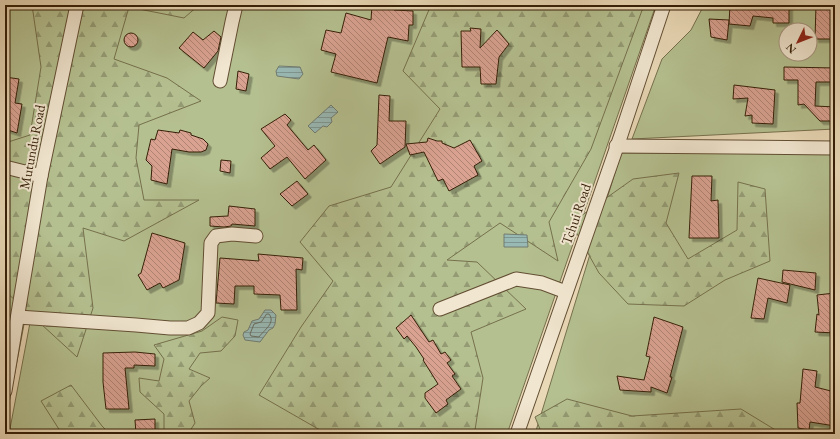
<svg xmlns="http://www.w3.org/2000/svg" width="840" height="439" font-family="'EB Garamond',serif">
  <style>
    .green { fill: #b5c090; stroke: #75704c; fill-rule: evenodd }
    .forest { fill: url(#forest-firs); stroke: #75704c }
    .water { fill: url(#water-rules); stroke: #717b6f }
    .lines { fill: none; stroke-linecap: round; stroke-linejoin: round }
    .shore { stroke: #676c5e; stroke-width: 1 }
    .building { fill: url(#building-back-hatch); stroke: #351f07; filter: url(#shadow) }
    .minor-casing { stroke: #624e33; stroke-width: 15 }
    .minor { stroke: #f1e6d0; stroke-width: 13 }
    .labels { text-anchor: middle; stroke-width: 4; stroke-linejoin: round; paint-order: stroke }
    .street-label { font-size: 14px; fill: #351f07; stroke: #f1e6d0 }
  </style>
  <defs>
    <pattern id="forest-firs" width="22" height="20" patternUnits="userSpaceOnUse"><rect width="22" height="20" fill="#b5c090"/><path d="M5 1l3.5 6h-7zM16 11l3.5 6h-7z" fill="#949b74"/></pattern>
    <pattern id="water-rules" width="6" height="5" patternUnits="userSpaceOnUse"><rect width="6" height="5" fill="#99b9b5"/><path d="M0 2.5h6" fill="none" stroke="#7e9691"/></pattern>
    <pattern id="building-back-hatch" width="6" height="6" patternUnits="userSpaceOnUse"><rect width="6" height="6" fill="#d9a291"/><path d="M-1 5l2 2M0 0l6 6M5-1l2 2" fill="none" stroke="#b18374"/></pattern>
    <filter id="shadow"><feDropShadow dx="3.5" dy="3.5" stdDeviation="0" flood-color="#0004"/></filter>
  </defs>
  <rect width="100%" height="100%" fill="#ead9b7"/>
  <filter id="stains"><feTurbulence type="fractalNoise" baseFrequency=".005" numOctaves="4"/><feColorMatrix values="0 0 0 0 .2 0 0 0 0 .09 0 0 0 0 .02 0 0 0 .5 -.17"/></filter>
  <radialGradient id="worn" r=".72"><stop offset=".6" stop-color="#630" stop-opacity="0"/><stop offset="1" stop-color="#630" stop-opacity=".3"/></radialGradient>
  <g class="green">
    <path d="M 5,5 L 85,5 L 5,424 Z"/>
    <path d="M 90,5 L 656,5 L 507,434 L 9,434 Z"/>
    <path d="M 704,5 L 835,5 L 835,129 L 632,139 L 662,59 L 691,30 ZM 786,30 L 810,30 L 810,54 L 786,54 Z"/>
    <path d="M 621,153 L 835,153 L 835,434 L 535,434 Z"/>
  </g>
  <g class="forest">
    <path d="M 32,5 L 199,5 L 184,18 L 129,7 L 114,59 L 167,78 L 201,101 L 139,125 L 136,158 L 144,200 L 199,200 L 124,241 L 83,228 L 93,308 L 77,357 L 5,291 L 5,143 L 30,135 L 41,67 Z"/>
    <path d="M 431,5 L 644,5 L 591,149 L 549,222 L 558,261 L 500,223 L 447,260 L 477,262 L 526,309 L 471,332 L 483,378 L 475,430 L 457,434 L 327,434 L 259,395 L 301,327 L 333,281 L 300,242 L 329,206 L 391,187 L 440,109 L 403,71 Z"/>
    <path d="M 679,173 L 666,223 L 688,259 L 737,230 L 738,182 L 765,189 L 770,261 L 725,280 L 684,306 L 628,304 L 599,273 L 571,223 L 633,179 Z"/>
    <path d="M 222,317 L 238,320 L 235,336 L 221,351 L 200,353 L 189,369 L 210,378 L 201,386 L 189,401 L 195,423 L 188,434 L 161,434 L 164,431 L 164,414 L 140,392 L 139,378 L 159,381 L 164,359 L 154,345 L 202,331 Z"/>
    <path d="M 71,385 L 102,426 L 110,434 L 62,434 L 41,401 Z"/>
    <path d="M 567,399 L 632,416 L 741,409 L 782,434 L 542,434 L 535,417 Z"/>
  </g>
  <g class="water">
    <path d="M 279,66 L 300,67 L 303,74 L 299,79 L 277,76 L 276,71 Z"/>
    <path d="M 331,105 L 338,112 L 331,118 L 332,122 L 327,127 L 323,126 L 315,133 L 308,126 Z"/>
    <path d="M 504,234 L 527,235 L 528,247 L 504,247 Z"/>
    <path d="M 265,310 L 271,310 L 276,315 L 275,324 L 273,328 L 269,330 L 260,342 L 245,340 L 243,335 L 244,332 L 248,330 L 252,321 L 259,319 Z"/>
  </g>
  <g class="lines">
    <path class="shore" d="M 267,314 L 269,314 C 276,323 264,330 259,337 L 251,336 L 250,334 L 254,324 L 261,322 Z"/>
  </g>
  <g class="building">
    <path d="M 372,5 L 395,5 L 394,10 L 413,11 L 413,25 L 409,25 L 408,41 L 388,37 L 377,83 L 331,72 L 336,54 L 321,50 L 326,30 L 341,33 L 346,13 L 371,20 Z"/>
    <path d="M 730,5 L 789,5 L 789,23 L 773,23 L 773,18 L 753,16 L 750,26 L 729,24 Z"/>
    <path d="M 816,5 L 835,5 L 835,39 L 815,39 Z"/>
    <path d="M 709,19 L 729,20 L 727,40 L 711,37 Z"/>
    <path d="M 470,28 L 481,29 L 480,48 L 497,30 L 509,44 L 499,57 L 496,84 L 481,84 L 480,67 L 462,67 L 461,31 L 471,31 Z"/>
    <path d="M 214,31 L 221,37 L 218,51 L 204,68 L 179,48 L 193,32 L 203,40 Z"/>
    <circle cx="131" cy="40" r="7"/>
    <path d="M 784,67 L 835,68 L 835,82 L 816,82 L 815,106 L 835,107 L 835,121 L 820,121 L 804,104 L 798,105 L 798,80 L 784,80 Z"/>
    <path d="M 238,71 L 249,74 L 246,91 L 236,89 Z"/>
    <path d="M 5,77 L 19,79 L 15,103 L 22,104 L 17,133 L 5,129 Z"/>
    <path d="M 734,85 L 775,90 L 773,124 L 752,123 L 752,115 L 745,116 L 748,98 L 733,99 Z"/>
    <path d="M 379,95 L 390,96 L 389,121 L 406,121 L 405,147 L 380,164 L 371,151 L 377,145 Z"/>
    <path d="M 285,114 L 291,120 L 287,125 L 308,150 L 314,145 L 326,160 L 305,179 L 287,157 L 270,169 L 261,158 L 275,146 L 261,129 Z"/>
    <path d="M 158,130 L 179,133 L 180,130 L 191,133 L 191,135 L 203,139 L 208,144 L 206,150 L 201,152 L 189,152 L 172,149 L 167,184 L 151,180 L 152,166 L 146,160 L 151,139 L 155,140 Z"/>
    <path d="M 428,138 L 437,141 L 442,141 L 442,143 L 454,148 L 470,140 L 482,161 L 474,166 L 478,175 L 449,191 L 443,179 L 438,181 L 424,152 L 410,155 L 406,144 L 427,142 Z"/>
    <path d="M 221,160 L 231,161 L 230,173 L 220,171 Z"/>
    <path d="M 692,176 L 712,176 L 711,201 L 718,200 L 719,238 L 689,238 Z"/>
    <path d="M 297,181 L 308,194 L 292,206 L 280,194 Z"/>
    <path d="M 229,206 L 255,209 L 255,226 L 232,224 L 231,226 L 224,227 L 210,226 L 210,217 L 228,216 Z"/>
    <path d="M 152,233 L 185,243 L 179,280 L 163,288 L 160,283 L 147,290 L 138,275 L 141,273 Z"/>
    <path d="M 258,254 L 303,258 L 302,270 L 296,269 L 297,310 L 281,310 L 280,295 L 254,294 L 254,286 L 235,286 L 234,304 L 216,303 L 220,258 L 259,261 Z"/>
    <path d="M 783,270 L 816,273 L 815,290 L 782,282 Z"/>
    <path d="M 758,278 L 790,285 L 787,303 L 768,298 L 764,319 L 751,318 Z"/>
    <path d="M 835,293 L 835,333 L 815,332 L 817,314 L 819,315 L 817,295 Z"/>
    <path d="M 411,315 L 429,342 L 433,340 L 441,354 L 445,352 L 451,360 L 447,363 L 455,374 L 452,376 L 461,389 L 446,400 L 448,404 L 436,413 L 425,398 L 425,393 L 438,384 L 423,360 L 424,359 L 416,347 L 407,336 L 404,339 L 396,328 Z"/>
    <path d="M 654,317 L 683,327 L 670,377 L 672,377 L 667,393 L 651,387 L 651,392 L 620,390 L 617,376 L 644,380 L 650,357 L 646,356 Z"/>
    <path d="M 135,352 L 155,354 L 155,366 L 134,365 L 134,368 L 125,368 L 129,409 L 106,409 L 103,382 L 103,353 Z"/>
    <path d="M 803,369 L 817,371 L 815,387 L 835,392 L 835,426 L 810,422 L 809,430 L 798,428 L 797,403 L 800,403 Z"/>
    <path d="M 155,419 L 155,434 L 136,434 L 135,420 Z"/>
  </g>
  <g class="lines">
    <defs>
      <g id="minor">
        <path d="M 220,81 L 232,22 L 236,5"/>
        <path d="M 616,146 L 835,148"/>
        <path d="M 5,167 L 41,176"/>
        <path d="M 440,309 L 516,279 L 542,283 L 566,292"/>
        <path d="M 18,317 L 136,325 L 170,328 L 188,328 L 199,323 L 208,313 L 211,243 L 216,236 L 232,234 L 256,236"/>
        <path d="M 5,391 L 41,176 L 77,5"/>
        <path d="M 517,434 L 621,135 L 664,5"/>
      </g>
    </defs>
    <use href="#minor" class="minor-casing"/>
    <use href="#minor" class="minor"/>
  </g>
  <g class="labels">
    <g class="street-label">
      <text transform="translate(32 147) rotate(-79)" y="5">Mutundu Road</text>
      <text transform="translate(576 214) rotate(-71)" y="5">Tchui Road</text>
    </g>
  </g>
  <rect width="840" height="439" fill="none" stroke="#ead9b7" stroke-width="20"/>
  <rect x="6" y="6" width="828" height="427" fill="none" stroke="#351f07" stroke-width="2"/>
  <rect x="10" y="10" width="820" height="419" fill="none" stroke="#351f07"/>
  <g transform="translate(798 42) rotate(227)"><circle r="19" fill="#f1e6d0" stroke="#a69680"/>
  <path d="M0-3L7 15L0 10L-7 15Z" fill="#8f2418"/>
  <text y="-6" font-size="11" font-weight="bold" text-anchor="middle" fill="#351f07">N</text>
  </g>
  <rect width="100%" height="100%" filter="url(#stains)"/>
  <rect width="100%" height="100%" fill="url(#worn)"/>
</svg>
